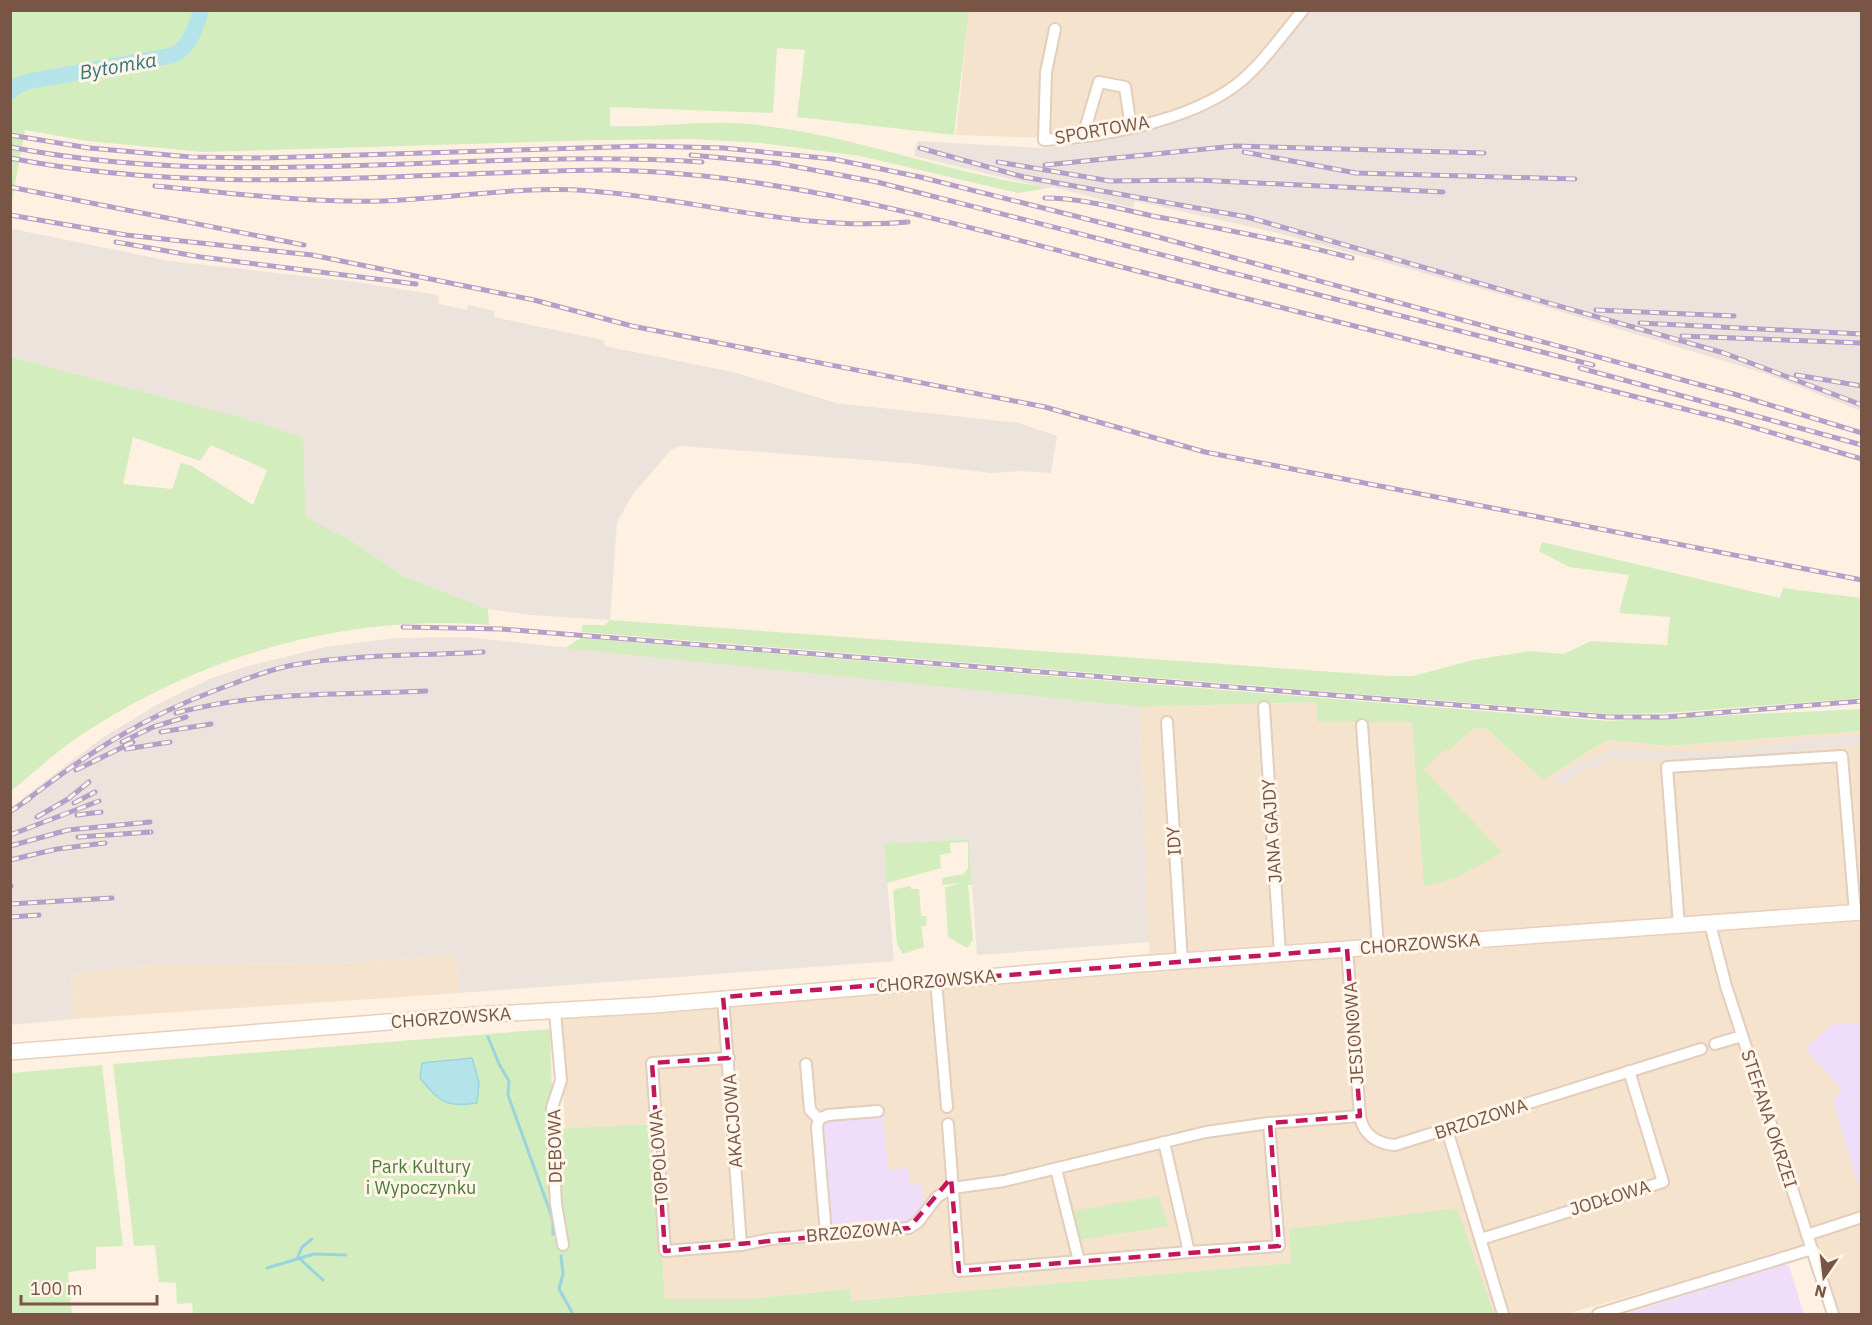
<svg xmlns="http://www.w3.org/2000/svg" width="1872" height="1325" font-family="'IBM Plex Sans',sans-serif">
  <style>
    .residential { fill: #f6e3ce }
    .industrial { fill: #ece3dd }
    .education { fill: #eedefa }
    .green { fill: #d3edbe; fill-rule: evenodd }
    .water { fill: #b4e4e9; stroke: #99d5dc; stroke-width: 1.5 }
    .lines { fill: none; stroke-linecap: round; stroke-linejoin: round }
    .stream { stroke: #99d5dc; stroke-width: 3 }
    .river { stroke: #b4e4e9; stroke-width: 16 }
    .street-casing { stroke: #e3cdbc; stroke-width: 14 }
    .secondary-casing { stroke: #ebcfbb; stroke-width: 18 }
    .street { stroke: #fff; stroke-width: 10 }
    .secondary { stroke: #fff; stroke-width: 15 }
    .rail-casing { stroke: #b39fc8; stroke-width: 5 }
    .rail { stroke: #fff5e9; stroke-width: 3; stroke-dasharray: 9; stroke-linecap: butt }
    .marked { fill: none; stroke: #c2185b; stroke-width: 4.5; stroke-dasharray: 12 8; stroke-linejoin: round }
    .labels { text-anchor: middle; stroke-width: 6; stroke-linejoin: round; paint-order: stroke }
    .street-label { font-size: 18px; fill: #785545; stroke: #fff5e9 }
    .park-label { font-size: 18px; fill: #4f793a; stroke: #fff5e9 }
    .water-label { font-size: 20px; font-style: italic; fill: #38767e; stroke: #fff5e9 }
  </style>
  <rect width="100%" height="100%" fill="#fef1e1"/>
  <g class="residential">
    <path d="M 969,11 L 1296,11 L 1234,81 L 1184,107 L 1133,125 L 1046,138 L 956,135 Z"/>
    <path d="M 1316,702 L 1318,722 L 1412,722 L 1415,761 L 1444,750 L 1474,728 L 1487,729 L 1543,780 L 1607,740 L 1668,746 L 1861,731 L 1861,1314 L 1839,1314 L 1816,1244 L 1573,1312 L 1573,1314 L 1494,1314 L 1290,1229 L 1291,1263 L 851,1301 L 850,1289 L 745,1299 L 665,1299 L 653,1124 L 565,1129 L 559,1012 L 1150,968 L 1139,707 Z"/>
    <path d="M 456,955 L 460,993 L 74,1019 L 71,974 L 165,964 L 341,963 Z"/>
  </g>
  <g class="industrial">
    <path d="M 1311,11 L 1861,11 L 1861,411 L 1764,373 L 1532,303 L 1274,232 L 1135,201 L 1133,208 L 1053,187 L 1043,189 L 1039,186 L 914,156 L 917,141 L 1041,148 L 1083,144 L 1152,129 L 1243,89 Z"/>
    <path d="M 13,229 L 170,261 L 349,281 L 438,295 L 439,304 L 467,310 L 468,305 L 495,311 L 494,317 L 603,340 L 605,346 L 737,373 L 836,403 L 1019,423 L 1057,436 L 1051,473 L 1021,471 L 992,473 L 907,463 L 681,446 L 671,450 L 633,494 L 617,522 L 610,620 L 531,615 L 488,609 L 405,577 L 352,541 L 306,517 L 302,437 L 243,418 L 11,357 L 10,237 Z"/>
    <path d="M 464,637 L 1139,707 L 1149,942 L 977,955 L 969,839 L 884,844 L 894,961 L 460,993 L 456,955 L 341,963 L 165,964 L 71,974 L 74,1019 L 11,1025 L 11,807 L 102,738 L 158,704 L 212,678 L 248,666 L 326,647 L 395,638 Z"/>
    <path d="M 1861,735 L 1861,745 L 1801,750 L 1798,754 L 1696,763 L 1695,759 L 1674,762 L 1673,758 L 1628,760 L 1626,758 L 1615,761 L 1613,756 L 1595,769 L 1587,768 L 1559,788 L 1553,779 L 1582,759 L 1586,763 L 1611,749 L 1716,752 L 1751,749 L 1752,746 L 1797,743 L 1797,739 Z"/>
  </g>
  <g class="education">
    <path d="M 1861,1022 L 1862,1022 L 1861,1194 L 1833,1101 L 1842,1089 L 1805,1049 L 1831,1025 Z"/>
    <path d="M 883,1113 L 888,1170 L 908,1168 L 910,1185 L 922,1184 L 923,1207 L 911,1222 L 884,1225 L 880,1220 L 846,1222 L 842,1228 L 832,1228 L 821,1134 L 825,1120 Z"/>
    <path d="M 1785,1264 L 1789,1266 L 1804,1314 L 1625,1314 Z"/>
  </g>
  <g class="green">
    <path d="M 11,10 L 969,11 L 954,135 L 797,117 L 805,50 L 777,48 L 773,113 L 610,107 L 610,126 C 651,128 693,121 734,123 C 838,129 937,171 1039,186 L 1043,189 L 1018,193 L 860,156 L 761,143 L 691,139 L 603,140 L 204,152 L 87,141 L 25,130 L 11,207 Z"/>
    <path d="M 11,357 L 243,418 L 303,437 L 306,517 L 352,541 L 405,577 L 488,609 L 489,625 C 342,613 192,658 71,742 C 50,757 31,775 11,791 ZM 133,437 L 200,461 L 211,445 L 267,470 L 253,505 L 192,466 L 181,463 L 172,489 L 123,484 Z"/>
    <path d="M 1542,542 L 1780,598 L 1783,588 L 1861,598 L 1861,698 L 1666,713 L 1609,714 L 582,632 L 582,625 L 605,625 L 610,620 L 1390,676 L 1413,676 L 1473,660 L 1530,651 L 1564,654 L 1591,641 L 1667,645 L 1670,617 L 1619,613 L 1629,575 L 1569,567 L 1539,551 Z"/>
    <path d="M 581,638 L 1607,721 L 1861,709 L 1861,731 L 1668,746 L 1607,740 L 1543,780 L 1487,729 L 1474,728 L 1449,750 L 1444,750 L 1424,770 L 1502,852 C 1477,867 1452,882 1424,886 L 1412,722 L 1318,722 L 1316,702 L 1139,707 L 565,648 Z"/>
    <path d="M 969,839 L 972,885 L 968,885 L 973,939 L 967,948 L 948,937 L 945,887 L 963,883 L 942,885 L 942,878 L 964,874 L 968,868 L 968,842 L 950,843 L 951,853 L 940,855 L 941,868 L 887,883 L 884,844 Z"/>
    <path d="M 911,886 L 911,889 L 919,889 L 921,916 L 927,916 L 926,926 L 921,926 L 924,947 L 903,954 L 897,944 L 893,892 L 895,889 Z"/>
    <path d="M 550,1029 L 553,1129 L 653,1124 L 665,1299 L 745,1299 L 850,1289 L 851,1301 L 1291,1263 L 1289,1229 L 1457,1208 L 1494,1314 L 193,1314 L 192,1303 L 177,1304 L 176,1283 L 159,1282 L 155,1245 L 134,1246 L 113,1064 Z"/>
    <path d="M 102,1065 L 123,1246 L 96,1247 L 96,1269 L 68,1272 L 72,1314 L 11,1314 L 11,1073 Z"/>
    <path d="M 1159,1196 L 1168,1226 L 1078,1240 L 1072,1211 Z"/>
  </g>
  <path class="water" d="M 472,1058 L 479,1082 L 477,1103 C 446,1108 440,1102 420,1078 L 422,1063 Z"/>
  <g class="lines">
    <g class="stream">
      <path d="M 488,1037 L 499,1064 L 509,1081 L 508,1095 L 553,1220 L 553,1234"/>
      <path d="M 561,1256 L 563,1274 L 559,1289 L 573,1314"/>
      <path d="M 297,1259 L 302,1247 L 312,1239"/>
      <path d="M 300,1259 L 323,1280"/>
      <path d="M 267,1268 L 314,1254 L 346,1255"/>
    </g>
    <path class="river" d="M 10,92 L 16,86 L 30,81 L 174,55 C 191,45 195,29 201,10"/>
    <defs>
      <g id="street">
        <path d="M 1055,29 L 1046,72 L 1044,140 C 1103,137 1188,121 1236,85 C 1260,67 1283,34 1303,10"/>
        <path d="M 1083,136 L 1099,82 L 1125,87 L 1131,128"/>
        <path d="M 1264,707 L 1280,954"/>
        <path d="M 1167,722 L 1182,961"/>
        <path d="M 1362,725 L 1378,947"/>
        <path d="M 1710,924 L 1726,986 L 1833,1314"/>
        <path d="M 1679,926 L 1667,767 L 1842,756 L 1855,913"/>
        <path d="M 1347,949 L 1360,1116"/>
        <path d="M 936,982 L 947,1107"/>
        <path d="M 723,997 L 741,1245"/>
        <path d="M 555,1012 L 561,1080 L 552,1108 L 552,1129 L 556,1204 L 563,1245"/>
        <path d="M 1715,1044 L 1742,1036"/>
        <path d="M 729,1058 L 652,1063 L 665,1251 L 741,1245 L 771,1239 L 909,1228 L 918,1222 L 937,1197 L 952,1188 L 1004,1181 L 1206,1132 L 1269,1123 L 1360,1116 C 1363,1135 1378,1144 1395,1145 L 1701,1049"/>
        <path d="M 806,1064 L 810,1110 L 819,1119 L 817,1127 L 826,1234"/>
        <path d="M 819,1119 L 828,1115 L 878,1111"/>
        <path d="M 948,1124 L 959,1271 L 1189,1252 L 1164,1142"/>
        <path d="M 1447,1130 L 1503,1314"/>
        <path d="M 1056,1169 L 1079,1261"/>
        <path d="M 1807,1235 L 1862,1217"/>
        <path d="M 1481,1239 L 1663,1182 L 1629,1071"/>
        <path d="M 1189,1252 L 1279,1246 L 1269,1123"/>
        <path d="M 1598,1314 L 1812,1249"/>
      </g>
      <path id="secondary" d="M 10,1052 L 476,1015 L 654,1005 L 1139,964 L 1862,912"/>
    </defs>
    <use href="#street" class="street-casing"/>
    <use href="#secondary" class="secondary-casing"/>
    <use href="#street" class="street"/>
    <use href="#secondary" class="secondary"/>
    <defs>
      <g id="rail">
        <path d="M 10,135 L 89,148 L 191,157 L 264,158 L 645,146 L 723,148 L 833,159 L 920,177 L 1158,237 L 1734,394 L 1862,433"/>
        <path d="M 10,147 C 239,192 471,147 702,162"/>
        <path d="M 920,148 L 1024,177 L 1247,217 L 1724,353 L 1862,405"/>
        <path d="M 1244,152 L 1356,173 L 1575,179"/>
        <path d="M 691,155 L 776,163 L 877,182 L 1593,365"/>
        <path d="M 10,158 C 206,197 407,172 605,170 C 778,172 943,221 1110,264 C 1316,316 1521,369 1728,420 L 1862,459"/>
        <path d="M 998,162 L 1110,181 L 1197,180 L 1443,192"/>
        <path d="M 1045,165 L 1235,146 L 1484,153"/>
        <path d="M 155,186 C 231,193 307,203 382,201 C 452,199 521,185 591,191 C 697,199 801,232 908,222"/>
        <path d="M 10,187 L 304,245"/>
        <path d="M 1045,198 C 1084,198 1119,209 1158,217 C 1224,229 1288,241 1352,258"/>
        <path d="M 10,215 L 126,235 L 312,255 L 534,300 L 632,326 L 1045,407 L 1205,452 L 1862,580"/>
        <path d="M 116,242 L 201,257 L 416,284"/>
        <path d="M 1596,310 L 1734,316"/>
        <path d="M 1640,323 L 1862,334"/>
        <path d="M 1682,336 L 1862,343"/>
        <path d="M 1580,368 L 1862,445"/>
        <path d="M 1796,375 L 1862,386"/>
        <path d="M 403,627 L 501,629 L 1608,717 L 1665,717 L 1862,701"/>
        <path d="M 176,713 C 258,691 342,695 426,691"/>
        <path d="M 161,732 L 211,724"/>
        <path d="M 122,742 L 153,727 L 186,717"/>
        <path d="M 126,749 L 170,742"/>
        <path d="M 76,770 L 133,742"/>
        <path d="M 23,803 C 86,754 143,717 219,689 C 243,680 267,670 293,665 C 355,654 421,656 483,652"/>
        <path d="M 74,803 L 95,792"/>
        <path d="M 10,812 L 30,798"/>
        <path d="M 77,815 L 101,812"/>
        <path d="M 37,817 L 68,799 L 89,782"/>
        <path d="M 10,835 L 99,801"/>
        <path d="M 78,837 L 151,832"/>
        <path d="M 10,846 L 68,830 L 150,822"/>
        <path d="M 10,860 L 57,849 L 105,843"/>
        <path d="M 10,886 L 11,886"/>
        <path d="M 10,904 L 112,898"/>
        <path d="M 10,917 L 39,915"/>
      </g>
    </defs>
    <use href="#rail" class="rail-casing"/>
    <use href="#rail" class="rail"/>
  </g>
  <path class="marked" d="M 1347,949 L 1360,1116 L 1270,1123 L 1279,1246 L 959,1271 L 951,1178 L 909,1228 L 665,1251 L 652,1063 L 729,1058 L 723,997 Z"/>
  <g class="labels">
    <g class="street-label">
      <text transform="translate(1102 130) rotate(-10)" y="6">SPORTOWA</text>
      <text transform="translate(1272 831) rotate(-94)" y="6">JANA GAJDY</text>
      <text transform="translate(1174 841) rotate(-94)" y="6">IDY</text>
      <text transform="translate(1420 944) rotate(-4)" y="6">CHORZOWSKA</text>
      <text transform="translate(936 981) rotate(-5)" y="6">CHORZOWSKA</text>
      <text transform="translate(451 1018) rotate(-4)" y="6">CHORZOWSKA</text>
      <text transform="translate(1354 1033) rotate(-94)" y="6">JESIONOWA</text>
      <text transform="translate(1481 1119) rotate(-18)" y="6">BRZOZOWA</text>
      <text transform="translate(1769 1119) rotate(72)" y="6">STEFANA OKRZEI</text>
      <text transform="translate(733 1121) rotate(-94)" y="6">AKACJOWA</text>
      <text transform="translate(555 1146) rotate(-91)" y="6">DĘBOWA</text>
      <text transform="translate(659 1157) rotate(-94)" y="6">TOPOLOWA</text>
      <text transform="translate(1610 1198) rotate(-17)" y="6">JODŁOWA</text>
      <text transform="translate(854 1232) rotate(-5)" y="6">BRZOZOWA</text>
    </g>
    <g class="park-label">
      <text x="421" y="1173">Park Kultury<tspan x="421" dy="21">i Wypoczynku</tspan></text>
    </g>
    <g class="water-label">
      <text transform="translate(118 66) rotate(-10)" y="7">Bytomka</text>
    </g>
  </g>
  <rect width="1872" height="1325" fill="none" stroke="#785545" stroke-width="24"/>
  <g transform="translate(1824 1277) rotate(194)" stroke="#fff5e9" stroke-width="4.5" paint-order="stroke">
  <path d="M0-4.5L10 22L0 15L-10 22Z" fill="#785545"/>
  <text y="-9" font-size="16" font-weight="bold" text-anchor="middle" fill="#785545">N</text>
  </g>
  <path d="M21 1295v9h136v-9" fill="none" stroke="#785545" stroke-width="3"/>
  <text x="30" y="1295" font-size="18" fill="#785545" stroke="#fff5e9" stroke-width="4.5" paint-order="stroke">100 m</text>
</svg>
